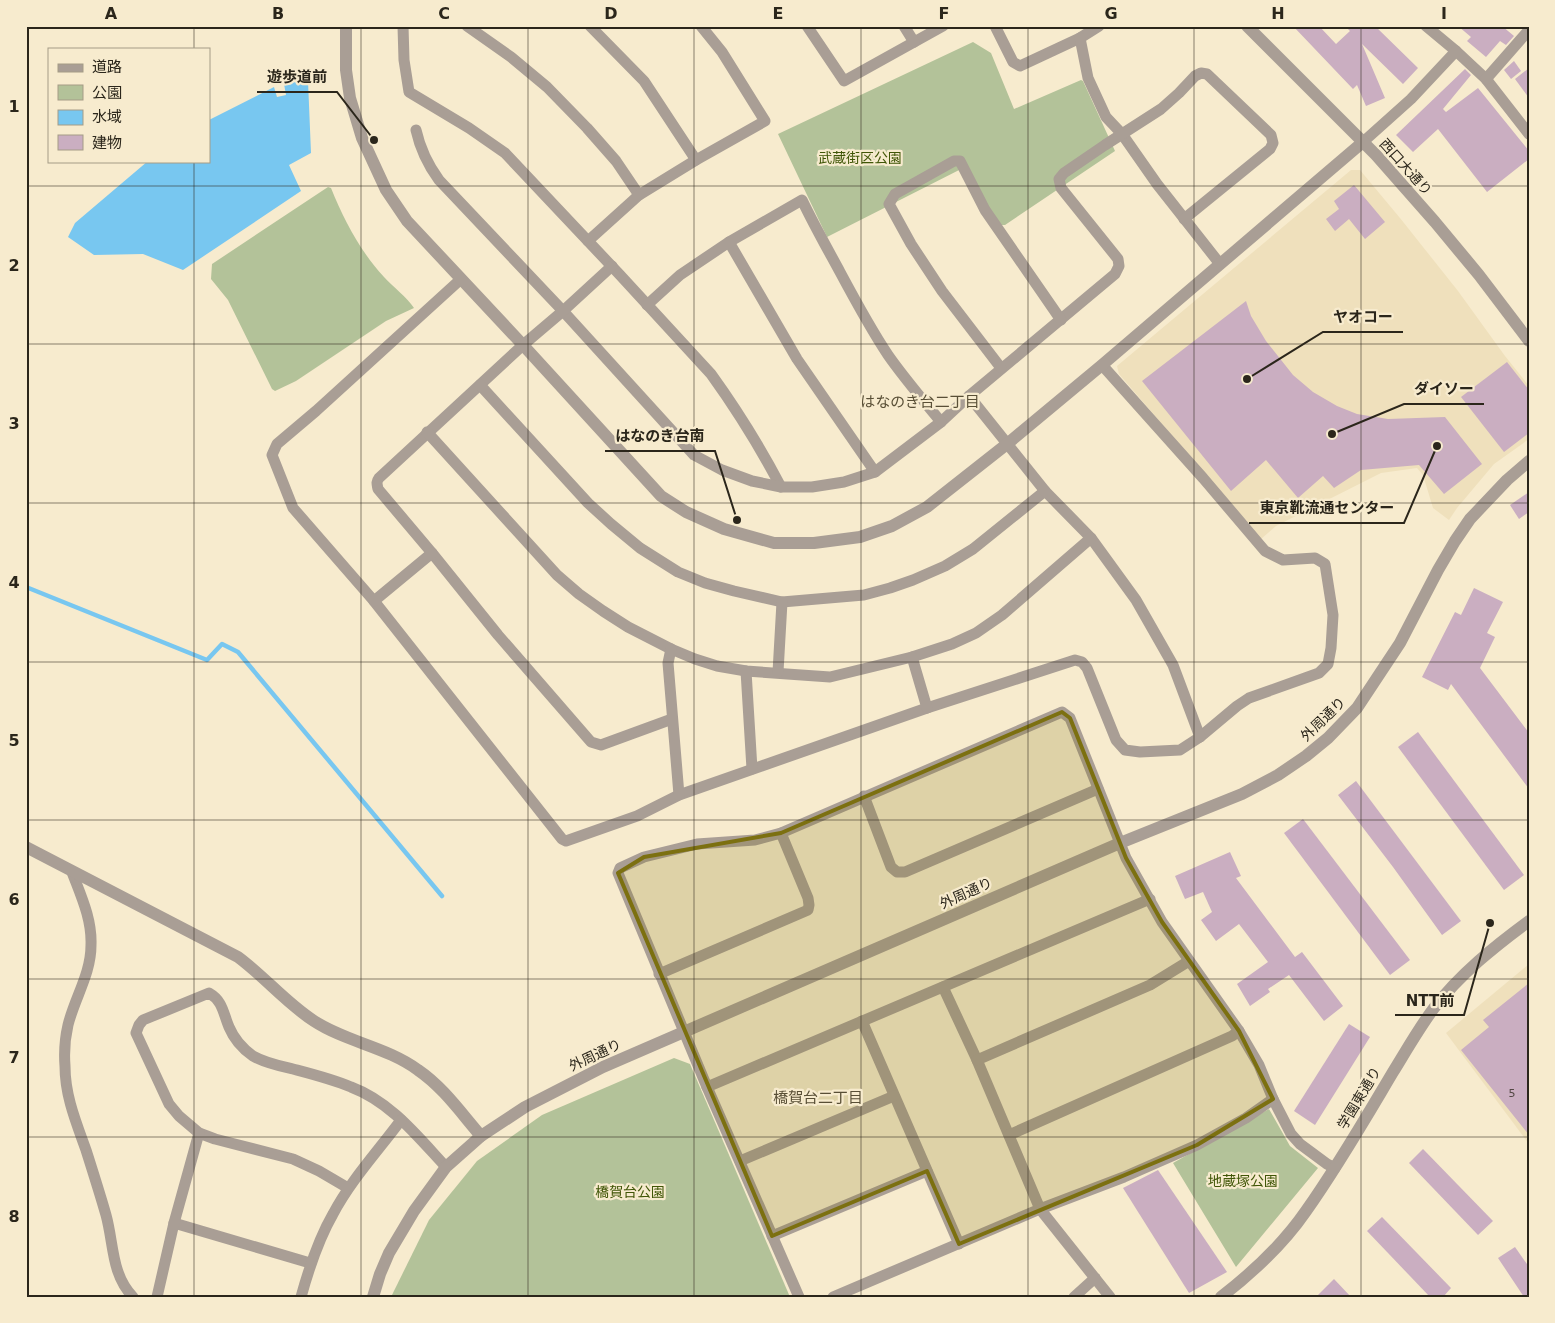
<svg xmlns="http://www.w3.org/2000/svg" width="1555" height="1323" font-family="'DejaVu Sans','Noto Sans JP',sans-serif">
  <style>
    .built { fill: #efe0bc }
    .green { fill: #b3c299 }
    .water { fill: #78c7f0 }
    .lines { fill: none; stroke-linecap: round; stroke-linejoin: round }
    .stream { stroke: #78c7f0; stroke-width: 4.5 }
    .building { fill: #caaec1 }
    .minor { stroke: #a99e95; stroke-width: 11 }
    .tertiary { stroke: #a99e95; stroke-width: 12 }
    .marked { fill: #7c7010; fill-opacity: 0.2; stroke: #7c7010; stroke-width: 4; stroke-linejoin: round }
    .grid { fill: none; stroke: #2b261b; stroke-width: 1; stroke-opacity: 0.55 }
    .labels { text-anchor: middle; stroke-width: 4.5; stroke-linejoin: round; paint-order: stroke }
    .number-label { font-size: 11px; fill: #534844 }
    .park-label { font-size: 14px; fill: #405607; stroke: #f7ebce }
    .street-label { font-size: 14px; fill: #2b261b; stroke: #f7ebce }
    .neighbourhood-label { font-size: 15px; fill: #594f36; stroke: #f7ebce }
    .leader { fill: none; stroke: #2b261b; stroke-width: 2 }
    .callout-dot { fill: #2b261b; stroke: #f7ebce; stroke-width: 2 }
    .callout-label { font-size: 15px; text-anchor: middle; font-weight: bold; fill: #2b261b; stroke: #f7ebce; stroke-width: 4.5; stroke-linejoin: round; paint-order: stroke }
    .neatline { fill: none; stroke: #2b261b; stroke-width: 2 }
    .grid-label { font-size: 16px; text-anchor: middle; font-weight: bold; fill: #2b261b }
  </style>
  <rect width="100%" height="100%" fill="#f7ebce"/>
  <g class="built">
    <path d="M 1351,170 L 1360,170 L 1400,218 L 1458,291 L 1505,356 L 1529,386 L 1529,439 L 1494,464 L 1457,508 L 1449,520 L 1433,508 L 1423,475 L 1417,468 L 1381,473 L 1276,526 L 1261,539 L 1119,374 L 1117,366 Z"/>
    <path d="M 1529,964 L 1529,1144 L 1446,1033 Z"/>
  </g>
  <g class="green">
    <path d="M 973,42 L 991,53 L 1014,109 L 1081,80 L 1083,81 L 1115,151 L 1005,225 L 997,225 L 967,166 L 827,237 L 778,134 Z"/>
    <path d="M 328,187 L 331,188 C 344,220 360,251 384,277 C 393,287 407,297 414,308 L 386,321 L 296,381 L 275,391 L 272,389 L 228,300 L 211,279 L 212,264 Z"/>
    <path d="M 674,1058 L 690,1064 L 790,1297 L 391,1297 L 429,1220 L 477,1161 L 542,1115 Z"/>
    <path d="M 1269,1109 L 1290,1146 L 1318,1168 L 1236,1267 L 1173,1163 Z"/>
  </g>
  <path class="water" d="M 303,79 L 308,81 L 311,153 L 289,165 L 301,191 L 183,270 L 143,254 L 94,255 L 68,237 L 75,223 L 148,161 L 209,161 L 209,120 L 274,87 L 277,97 L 286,95 L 284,84 Z"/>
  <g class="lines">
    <path class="stream" d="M 26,587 L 207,660 L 222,644 L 238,652 L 442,896"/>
  </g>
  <g class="building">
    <path d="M 1293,26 L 1319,26 L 1336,44 L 1350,31 L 1345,26 L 1375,26 L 1418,68 L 1403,84 L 1362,44 L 1385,98 L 1366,106 L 1357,85 L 1353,89 Z"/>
    <path d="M 1458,26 L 1502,26 L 1514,36 L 1506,45 L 1500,41 L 1486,57 L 1467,41 L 1471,37 Z"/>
    <path d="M 1514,61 L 1521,71 L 1511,79 L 1504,70 Z"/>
    <path d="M 1529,68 L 1529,98 L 1515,79 Z"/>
    <path d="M 1465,69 L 1471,75 L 1443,109 L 1446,112 L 1478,88 L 1529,151 L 1529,159 L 1487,192 L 1438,129 L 1413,152 L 1396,135 Z"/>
    <path d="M 1354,185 L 1385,222 L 1365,239 L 1349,219 L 1335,231 L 1326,219 L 1339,209 L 1334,201 Z"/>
    <path d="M 1246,301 L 1251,316 L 1266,341 L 1293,375 L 1313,392 L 1337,406 L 1357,414 L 1388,419 L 1445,417 L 1482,464 L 1444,494 L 1419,465 L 1361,470 L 1334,488 L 1323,476 L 1298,498 L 1266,460 L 1231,491 L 1142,381 Z"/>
    <path d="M 1507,362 L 1529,390 L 1529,433 L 1504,452 L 1461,397 Z"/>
    <path d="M 1529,492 L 1529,512 L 1519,519 L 1510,505 Z"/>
    <path d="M 1474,588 L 1503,602 L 1487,633 L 1495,637 L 1480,668 L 1529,733 L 1529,789 L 1451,684 L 1448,690 L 1422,677 L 1455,612 L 1461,615 Z"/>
    <path d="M 1418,732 L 1524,875 L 1504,890 L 1398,747 Z"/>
    <path d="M 1356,781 L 1461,921 L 1442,935 L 1393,867 L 1338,795 Z"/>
    <path d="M 1303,819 L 1410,960 L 1390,975 L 1284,833 Z"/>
    <path d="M 1230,852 L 1241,876 L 1236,878 L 1295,957 L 1302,952 L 1343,1006 L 1324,1021 L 1289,975 L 1268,989 L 1270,992 L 1250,1006 L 1237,984 L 1268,962 L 1239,924 L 1216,941 L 1201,920 L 1212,912 L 1203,892 L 1185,899 L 1175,876 Z"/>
    <path d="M 1529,983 L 1529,1135 L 1461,1050 L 1489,1027 L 1483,1020 Z"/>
    <path d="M 1349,1024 L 1370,1037 L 1315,1125 L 1294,1111 Z"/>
    <path d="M 1423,1149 L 1493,1221 L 1478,1235 L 1409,1163 Z"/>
    <path d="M 1158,1170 L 1227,1272 L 1189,1293 L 1123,1188 Z"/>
    <path d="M 1382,1217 L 1451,1288 L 1443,1297 L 1430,1297 L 1367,1231 Z"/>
    <path d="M 1515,1247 L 1529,1267 L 1529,1297 L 1524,1297 L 1498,1258 Z"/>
    <path d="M 1334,1279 L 1351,1297 L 1316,1297 Z"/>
  </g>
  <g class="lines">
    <g class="minor">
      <path d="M 403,26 L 404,60 L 409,92 L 469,128 L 505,153 L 620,275 L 711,374 C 737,410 760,447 781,487"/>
      <path d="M 467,26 L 511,57 L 547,87 L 587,128 L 616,161 L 639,195"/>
      <path d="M 590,26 L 644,81 L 696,160"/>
      <path d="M 807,26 L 844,81 L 943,26"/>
      <path d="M 904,26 L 914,42"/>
      <path d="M 995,26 L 1013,62 L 1020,66 L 1080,38 L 1099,26"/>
      <path d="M 1426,26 L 1456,51 L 1486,79 L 1529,134"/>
      <path d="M 1080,38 L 1088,78 L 1106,117 L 1122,134 L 1157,184 L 1220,264"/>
      <path d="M 1486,79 L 1529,30"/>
      <path d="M 416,130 C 420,148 428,165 439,180 L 563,311 L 694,455 L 722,470 L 752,481 L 781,487 L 812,487 L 844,482 L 875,472 L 941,422 L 969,396 L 1115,274 L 1119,266 L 1118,259 L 1061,188 L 1059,179 L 1064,173 L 1105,145 L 1161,109 L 1179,93 L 1195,76 L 1201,73 L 1207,74 L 1271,135 L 1273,143 L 1270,149 L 1184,219"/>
      <path d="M 1363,142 L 1411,99 L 1456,51"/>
      <path d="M 588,241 L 639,195 L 696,160 L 765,121 L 722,52 L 701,26"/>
      <path d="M 729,242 L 797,359 L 875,472"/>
      <path d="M 612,266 L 563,311 L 523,345 L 379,478 C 376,482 377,484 378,489 L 432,553 L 498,635 L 591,742 L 601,745 L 672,719"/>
      <path d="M 461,279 L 316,411 L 277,444 L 272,455 L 293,508 L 374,601 L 562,839 L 566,841 L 637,816 L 679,795 L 927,708 L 1075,660 L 1082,662 L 1087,668 L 1116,740 L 1125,750 L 1140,752 L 1180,750 L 1200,737 L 1237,706 L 1249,698 L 1319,673 L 1328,664 L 1331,648 L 1333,615 L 1325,564 L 1315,558 L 1283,560 L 1265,551 L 1203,478 L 1102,365"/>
      <path d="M 647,305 L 680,275 L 729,242 L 802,200 C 814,225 827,248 840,272 C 855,300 870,328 888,355 C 904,378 923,400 941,422"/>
      <path d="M 1001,368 L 942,291 L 911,244 L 889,204 L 895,194 L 954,161 L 960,161 L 985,210 L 1061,320"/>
      <path d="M 480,385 L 588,503 L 611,524 L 640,548 L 678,572 L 705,583 L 734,591 L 782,602 L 864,595 L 890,588 L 913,580 L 945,566 L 973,549 L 1045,491"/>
      <path d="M 969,396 L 1045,491 L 1091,538 L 1136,600 L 1173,665 L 1200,737"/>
      <path d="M 427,432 L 557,575 L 579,594 L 603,611 L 628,627 L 671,649 L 695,659 L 717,666 L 746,671 L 830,677 L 912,657 L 952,644 L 976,633 L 1002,615 L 1091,538"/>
      <path d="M 374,601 L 432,553"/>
      <path d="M 671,649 L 668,663 L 679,795"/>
      <path d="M 912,657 L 927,708"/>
      <path d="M 746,671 L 752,769"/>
      <path d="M 778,672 L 782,602"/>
      <path d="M 864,796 L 891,867 L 897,872 L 905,872 L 1098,789"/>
      <path d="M 72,872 C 81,896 92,919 91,945 C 91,974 75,997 68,1025 C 65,1038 64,1053 65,1066 C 65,1096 76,1122 86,1150 C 93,1172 100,1194 106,1215 C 114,1244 111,1274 133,1297"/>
      <path d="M 659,974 L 808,910 L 809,905 L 808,898 L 781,833"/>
      <path d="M 943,987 L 977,1060 L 1040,1209 L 1110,1297"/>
      <path d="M 862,1021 L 959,1244"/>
      <path d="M 977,1060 L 1150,985 L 1189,961"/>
      <path d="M 707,1087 L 1150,899"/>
      <path d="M 1009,1135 L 1232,1036 L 1239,1031"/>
      <path d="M 740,1161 L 894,1096"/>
      <path d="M 348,1188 L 319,1171 L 293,1159 L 215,1139 L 199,1133 L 179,1116 L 169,1104 L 136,1033 L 139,1025 L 143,1020 L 209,993 C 223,1001 223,1013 229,1027 C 234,1039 243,1049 253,1056 C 265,1063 280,1066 293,1069 C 312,1074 332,1079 351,1087 C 391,1102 418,1137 446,1167"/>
      <path d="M 174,1223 L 310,1263"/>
      <path d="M 772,1236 L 927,1171"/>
      <path d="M 157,1297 L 174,1223 L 199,1133"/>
      <path d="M 301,1297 C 309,1268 318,1240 333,1214 C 351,1180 378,1151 401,1120"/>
      <path d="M 799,1297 L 707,1087 L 618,873 L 620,868 L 644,857 L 697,844 L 755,840 L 781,833 L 1062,712 L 1070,718 L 1126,858 L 1162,922 L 1239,1031 L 1259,1065 L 1273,1099 L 1291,1134 L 1300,1144 L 1327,1164 L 1335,1168"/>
      <path d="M 833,1297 L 1040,1209 L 1124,1177 L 1197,1145 L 1246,1118 L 1273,1099"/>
      <path d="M 1074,1297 L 1095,1278"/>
    </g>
    <g class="tertiary">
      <path d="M 346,26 L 346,70 L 350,98 L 362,138 L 386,190 L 407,221 L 523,345 L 661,496 L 686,512 L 724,529 L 774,543 L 814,543 L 860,537 L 892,526 L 927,507 L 1007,444 L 1102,365 L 1363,142"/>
      <path d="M 1247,26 L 1376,155 L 1435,222 L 1479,275 L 1529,341"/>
      <path d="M 26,847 L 238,957 C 265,977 286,1003 314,1021 C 346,1042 387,1047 418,1070 C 443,1087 461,1113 481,1136"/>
      <path d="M 373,1297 L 380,1274 L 389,1253 L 414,1211 L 446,1167 L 481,1136 L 525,1107 L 603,1067 L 1120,843 L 1242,794 L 1278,775 L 1306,756 L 1328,738 L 1357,708 L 1400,643 L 1438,570 L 1455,541 L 1470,519 L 1507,480 L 1529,461"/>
      <path d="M 1221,1297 C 1252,1273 1284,1243 1306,1211 C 1338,1166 1365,1119 1393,1072 C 1406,1051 1419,1028 1434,1008 C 1460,974 1495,946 1529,921"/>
    </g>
  </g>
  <path class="marked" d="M 1062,712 L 1070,718 L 1126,858 L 1162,922 L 1239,1031 L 1273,1099 L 1197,1145 L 959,1244 L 927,1171 L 772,1236 L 618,873 L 644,857 L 781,833 Z"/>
  <path class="grid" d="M 194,26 L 194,49M 361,26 L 361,1297M 528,26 L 528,1297M 694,26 L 694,1297M 861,26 L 861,1297M 1028,26 L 1028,1297M 1194,26 L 1194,1297M 1361,26 L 1361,1297M 194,161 L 194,1297M 26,186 L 1529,186M 26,344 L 1529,344M 26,503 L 1529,503M 26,662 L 1529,662M 26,820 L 1529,820M 26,979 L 1529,979M 26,1137 L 1529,1137"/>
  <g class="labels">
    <g class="number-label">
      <text x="1512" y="1097">5</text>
    </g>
    <g class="park-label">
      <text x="860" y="163">武蔵街区公園</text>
      <text x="1243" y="1186">地蔵塚公園</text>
      <text x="630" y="1197">橋賀台公園</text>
    </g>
    <g class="street-label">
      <text transform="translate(1406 167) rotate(48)" y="5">西口大通り</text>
      <text transform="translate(1323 719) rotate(-44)" y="5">外周通り</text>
      <text transform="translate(966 893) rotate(-24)" y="5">外周通り</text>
      <text transform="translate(595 1055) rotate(-25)" y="5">外周通り</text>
      <text transform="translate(1359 1098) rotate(-59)" y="5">学園東通り</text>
    </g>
    <g class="neighbourhood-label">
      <text x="920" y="407">はなのき台二丁目</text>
      <text x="818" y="1103">橋賀台二丁目</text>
    </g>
  </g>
  <path class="leader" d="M374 140L337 92H257M1247 379L1323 332H1403M1332 434L1404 404H1484M737 520L715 451H605M1437 446L1404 523H1249M1490 923L1464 1015H1395"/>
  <g class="callout-dot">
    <circle cx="374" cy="140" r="5"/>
    <circle cx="1247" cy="379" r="5"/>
    <circle cx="1332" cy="434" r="5"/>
    <circle cx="737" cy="520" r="5"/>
    <circle cx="1437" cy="446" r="5"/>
    <circle cx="1490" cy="923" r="5"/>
  </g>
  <g class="callout-label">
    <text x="297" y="82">遊歩道前</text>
    <text x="1363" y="322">ヤオコー</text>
    <text x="1444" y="394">ダイソー</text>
    <text x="660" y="441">はなのき台南</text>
    <text x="1327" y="513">東京靴流通センター</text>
    <text x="1430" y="1006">NTT前</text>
  </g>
  <rect width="1555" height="1323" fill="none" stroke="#f7ebce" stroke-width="55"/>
  <rect x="48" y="48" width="162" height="115" fill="#f7ebce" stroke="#a59c86"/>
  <rect x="58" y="64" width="25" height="8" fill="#a99e95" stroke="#a59c86"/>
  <text x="92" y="72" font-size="15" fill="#2b261b">道路</text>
  <rect x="58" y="85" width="25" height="15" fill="#b3c299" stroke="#a59c86"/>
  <text x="92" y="98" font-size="15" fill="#2b261b">公園</text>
  <rect x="58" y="110" width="25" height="15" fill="#78c7f0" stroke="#a59c86"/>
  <text x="92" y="122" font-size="15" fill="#2b261b">水域</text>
  <rect x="58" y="135" width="25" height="15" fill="#caaec1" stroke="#a59c86"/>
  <text x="92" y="148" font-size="15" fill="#2b261b">建物</text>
  <rect x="28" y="28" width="1500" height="1268" class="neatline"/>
  <g class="grid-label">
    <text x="111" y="19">A</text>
    <text x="278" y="19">B</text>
    <text x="444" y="19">C</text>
    <text x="611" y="19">D</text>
    <text x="778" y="19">E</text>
    <text x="944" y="19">F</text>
    <text x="1111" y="19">G</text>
    <text x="1278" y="19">H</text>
    <text x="1444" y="19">I</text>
    <text x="14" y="112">1</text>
    <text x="14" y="271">2</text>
    <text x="14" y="429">3</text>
    <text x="14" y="588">4</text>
    <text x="14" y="746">5</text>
    <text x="14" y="905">6</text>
    <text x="14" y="1063">7</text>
    <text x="14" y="1222">8</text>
  </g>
</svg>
